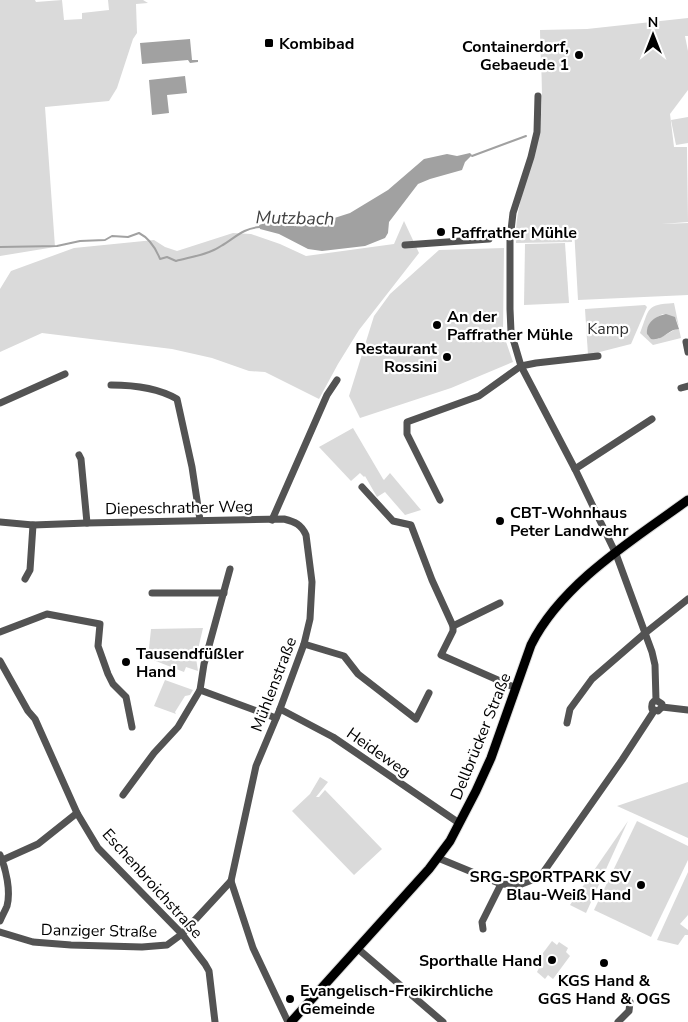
<svg xmlns="http://www.w3.org/2000/svg" width="688" height="1022" font-family="'Nunito Sans',sans-serif">
  <style>
    .green { fill: #dadada }
    .water { fill: #a1a1a1 }
    .lines { fill: none; stroke-linecap: round; stroke-linejoin: round }
    .stream { stroke: #a1a1a1; stroke-width: 2 }
    .major-casing { stroke: #dbdbdb; stroke-width: 11 }
    .minor { stroke: #535353; stroke-width: 7 }
    .major { stroke: #000; stroke-width: 9 }
    .poi-dot { fill: #000; stroke: #fff; stroke-width: 2 }
    .labels { text-anchor: middle; stroke-width: 4.5; stroke-linejoin: round; paint-order: stroke }
    .poi-label { font-size: 16px; font-weight: bold; fill: #000; stroke: #fff; text-anchor: start }
    .park-label { font-size: 16px; fill: #313131; stroke: #fff }
    .street-label { font-size: 16px; fill: #000; stroke: #fff }
    .water-label { font-size: 18px; font-style: italic; fill: #424242; stroke: #fff }
  </style>
  <rect width="100%" height="100%" fill="#fff"/>
  <g class="green">
    <path d="M 0,0 L 35,0 L 36,2 L 62,0 L 64,20 L 82,19 L 82,13 L 109,10 L 108,0 L 143,0 L 148,3 L 136,4 L 137,33 L 133,39 L 117,88 L 109,101 L 45,107 L 55,247 L 0,256 Z"/>
    <path d="M 688,18 L 688,36 L 685,36 L 688,51 L 688,90 L 670,114 L 674,147 L 687,147 L 688,222 L 661,224 L 688,223 L 688,295 L 578,300 L 574,228 L 572,228 L 572,242 L 516,243 C 514,203 533,169 539,130 C 545,98 540,63 540,30 L 587,29 Z"/>
    <path d="M 688,117 L 688,143 L 676,145 L 671,120 Z"/>
    <path d="M 404,221 L 419,253 L 359,330 L 338,364 L 319,399 L 265,372 L 249,371 L 212,358 L 172,349 L 42,333 L 0,352 L 0,289 L 11,271 L 74,248 L 154,240 L 165,247 L 177,251 L 233,233 L 251,234 L 280,244 L 306,256 L 394,244 Z"/>
    <path d="M 565,243 L 569,303 L 524,305 L 525,244 Z"/>
    <path d="M 504,248 L 503,333 L 513,362 L 451,388 L 360,418 L 349,396 L 374,316 L 390,294 L 439,250 Z"/>
    <path d="M 674,303 L 679,327 L 676,319 L 663,314 C 654,318 645,325 648,336 L 658,339 L 676,329 L 679,329 L 681,338 L 653,345 L 640,333 C 650,308 645,305 674,303 Z"/>
    <path d="M 645,305 L 647,307 L 631,344 L 588,355 L 585,309 Z"/>
    <path d="M 353,428 L 383,479 L 384,480 L 390,473 L 421,510 L 405,515 L 385,492 L 377,497 L 365,476 L 364,477 L 360,473 L 351,481 L 319,447 Z"/>
    <path d="M 203,628 L 196,658 L 198,671 L 186,667 L 184,672 L 148,658 L 151,629 Z"/>
    <path d="M 165,680 L 193,690 L 190,695 L 185,696 L 175,712 L 176,714 L 154,706 Z"/>
    <path d="M 320,777 L 328,782 L 316,797 L 319,797 L 325,790 L 382,849 L 354,875 L 292,811 L 310,794 Z"/>
    <path d="M 688,782 L 688,838 L 617,806 Z"/>
    <path d="M 628,821 L 586,913 L 570,905 Z"/>
    <path d="M 637,821 L 688,846 L 688,860 L 651,937 L 594,910 Z"/>
    <path d="M 688,872 L 688,915 L 680,924 L 688,930 L 688,935 L 685,935 L 678,945 L 657,940 Z"/>
    <path d="M 552,941 L 557,945 L 559,942 L 568,948 L 566,952 L 570,956 L 553,979 L 548,975 L 545,979 L 537,972 L 539,968 L 534,965 Z"/>
  </g>
  <g class="water">
    <path d="M 190,39 L 192,60 L 198,60 L 198,62 L 190,63 L 188,60 L 142,64 L 140,43 Z"/>
    <path d="M 185,76 L 187,93 L 167,95 L 169,113 L 152,115 L 149,80 Z"/>
    <path d="M 470,153 L 472,155 L 465,162 L 462,170 L 430,179 L 418,184 L 389,222 L 388,233 L 385,238 L 365,246 L 322,251 L 308,249 L 279,234 L 260,229 L 259,225 L 278,219 L 288,219 L 305,222 L 322,222 L 350,213 L 388,190 L 424,159 L 447,154 L 457,156 Z"/>
    <path d="M 666,314 L 675,317 L 679,329 C 668,329 664,341 651,339 L 647,334 C 646,322 656,316 666,314 Z"/>
  </g>
  <g class="lines">
    <g class="stream">
      <path d="M 472,156 L 526,136"/>
      <path d="M 0,247 L 57,246 L 80,241 L 105,240 L 112,236 L 128,237 L 139,233 C 149,238 156,249 160,259 L 167,257 L 176,261 C 190,257 208,255 221,246 C 235,238 243,228 260,227"/>
    </g>
    <defs>
      <path id="major" d="M 291,1022 L 429,869 L 450,841 L 476,791 L 491,758 L 531,645 C 562,583 633,540 688,500"/>
    </defs>
    <use href="#major" class="major-casing"/>
    <g class="minor">
      <path d="M 538,96 L 537,132 L 531,157 L 513,213 L 510,239 L 510,309 L 511,332 L 521,366 L 575,469 L 616,554 L 652,652 L 655,665 L 656,700 C 652,702 651,704 652,709 L 658,711 L 662,707 L 662,704 L 656,700"/>
      <path d="M 405,245 L 489,239"/>
      <path d="M 686,342 L 688,352"/>
      <path d="M 111,385 C 133,385 158,388 177,399 L 192,467 L 200,520"/>
      <path d="M 681,388 L 688,386"/>
      <path d="M 0,403 L 65,374"/>
      <path d="M 79,455 L 81,459 L 87,523"/>
      <path d="M 575,469 L 652,419"/>
      <path d="M 362,487 L 393,521 L 411,525 L 432,580 L 453,626 L 453,631 L 441,655 L 516,688"/>
      <path d="M 440,500 L 407,434 L 407,422 L 479,396 L 521,366 L 536,363 L 598,356"/>
      <path d="M 272,520 L 327,395 L 337,380"/>
      <path d="M 0,522 L 33,525 L 87,523 L 284,519 C 295,522 301,524 306,535 L 312,582 L 310,619 L 304,644 L 280,709 L 256,766 L 231,881 L 253,948 L 288,1022"/>
      <path d="M 25,579 L 30,570 L 33,525"/>
      <path d="M 152,593 L 224,593"/>
      <path d="M 453,626 L 500,603"/>
      <path d="M 0,632 L 47,614 L 100,624 L 98,646 L 108,674 L 113,684 L 126,697 L 132,727"/>
      <path d="M 304,644 L 344,656 L 358,674 L 416,719 L 429,693"/>
      <path d="M 0,661 L 28,711 L 35,719 L 77,813 L 98,848 L 182,934 L 205,964 L 209,971 L 215,1022"/>
      <path d="M 200,690 L 276,718"/>
      <path d="M 662,707 L 688,710"/>
      <path d="M 280,709 L 333,737 L 459,823"/>
      <path d="M 567,723 L 570,709 L 592,679 L 644,634 L 688,599"/>
      <path d="M 123,795 L 154,753 L 178,727 L 200,690 L 204,664 L 230,569"/>
      <path d="M 0,855 C 6,869 11,891 7,906 C 5,911 2,916 0,921"/>
      <path d="M 438,858 L 501,884 L 519,885 L 540,877 L 622,760 L 654,711"/>
      <path d="M 0,861 L 38,844 L 77,813"/>
      <path d="M 483,929 L 482,922 L 501,884"/>
      <path d="M 0,932 L 33,942 L 71,945 L 142,947 L 167,945 L 182,934 L 231,881"/>
      <path d="M 357,948 L 443,1022"/>
      <path d="M 618,1022 L 629,1011 L 630,1002"/>
    </g>
    <use href="#major" class="major"/>
  </g>
  <g class="poi-dot">
    <rect x="264" y="38" width="10" height="10" rx="2.5"/>
    <circle cx="579" cy="55" r="5"/>
    <circle cx="441" cy="232" r="5"/>
    <circle cx="437" cy="325" r="5"/>
    <circle cx="447" cy="357" r="5"/>
    <circle cx="500" cy="521" r="5"/>
    <circle cx="126" cy="662" r="5"/>
    <circle cx="641" cy="885" r="5"/>
    <circle cx="552" cy="960" r="5"/>
    <circle cx="604" cy="963" r="5"/>
    <circle cx="290" cy="999" r="5"/>
  </g>
  <g class="labels">
    <g class="poi-label">
      <text x="279" y="49">Kombibad</text>
      <text x="569" y="52" text-anchor="end">Containerdorf,<tspan x="569" dy="18">Gebaeude 1</tspan></text>
      <text x="451" y="238">Paffrather Mühle</text>
      <text x="447" y="322">An der<tspan x="447" dy="18">Paffrather Mühle</tspan></text>
      <text x="437" y="354" text-anchor="end">Restaurant<tspan x="437" dy="18">Rossini</tspan></text>
      <text x="510" y="518">CBT-Wohnhaus<tspan x="510" dy="18">Peter Landwehr</tspan></text>
      <text x="136" y="659">Tausendfüßler<tspan x="136" dy="18">Hand</tspan></text>
      <text x="631" y="882" text-anchor="end">SRG-SPORTPARK SV<tspan x="631" dy="18">Blau-Weiß Hand</tspan></text>
      <text x="542" y="966" text-anchor="end">Sporthalle Hand</text>
      <text x="604" y="986" text-anchor="middle">KGS Hand &amp;<tspan x="604" dy="18">GGS Hand &amp; OGS</tspan></text>
      <text x="300" y="996">Evangelisch-Freikirchliche<tspan x="300" dy="18">Gemeinde</tspan></text>
    </g>
    <g class="park-label">
      <text x="608" y="334">Kamp</text>
    </g>
    <g class="street-label">
      <text transform="translate(179 507) rotate(-1)" y="6">Diepeschrather Weg</text>
      <text transform="translate(273 684) rotate(-69)" y="6">Mühlenstraße</text>
      <text transform="translate(480 736) rotate(-68)" y="6">Dellbrücker Straße</text>
      <text transform="translate(379 752) rotate(35)" y="6">Heideweg</text>
      <text transform="translate(153 883) rotate(48)" y="6">Eschenbroichstraße</text>
      <text transform="translate(99 930) rotate(1)" y="6">Danziger Straße</text>
    </g>
    <g class="water-label">
      <text transform="translate(295 218) rotate(1)" y="6">Mutzbach</text>
    </g>
  </g>
  <g transform="translate(653 35)" stroke="#ffffff" stroke-width="4" paint-order="stroke">
  <path d="M0-4L9 19L0 12L-9 19Z" fill="#000000"/>
  <text y="-8" font-size="14" font-weight="bold" text-anchor="middle" fill="#000000">N</text>
  </g>
</svg>
